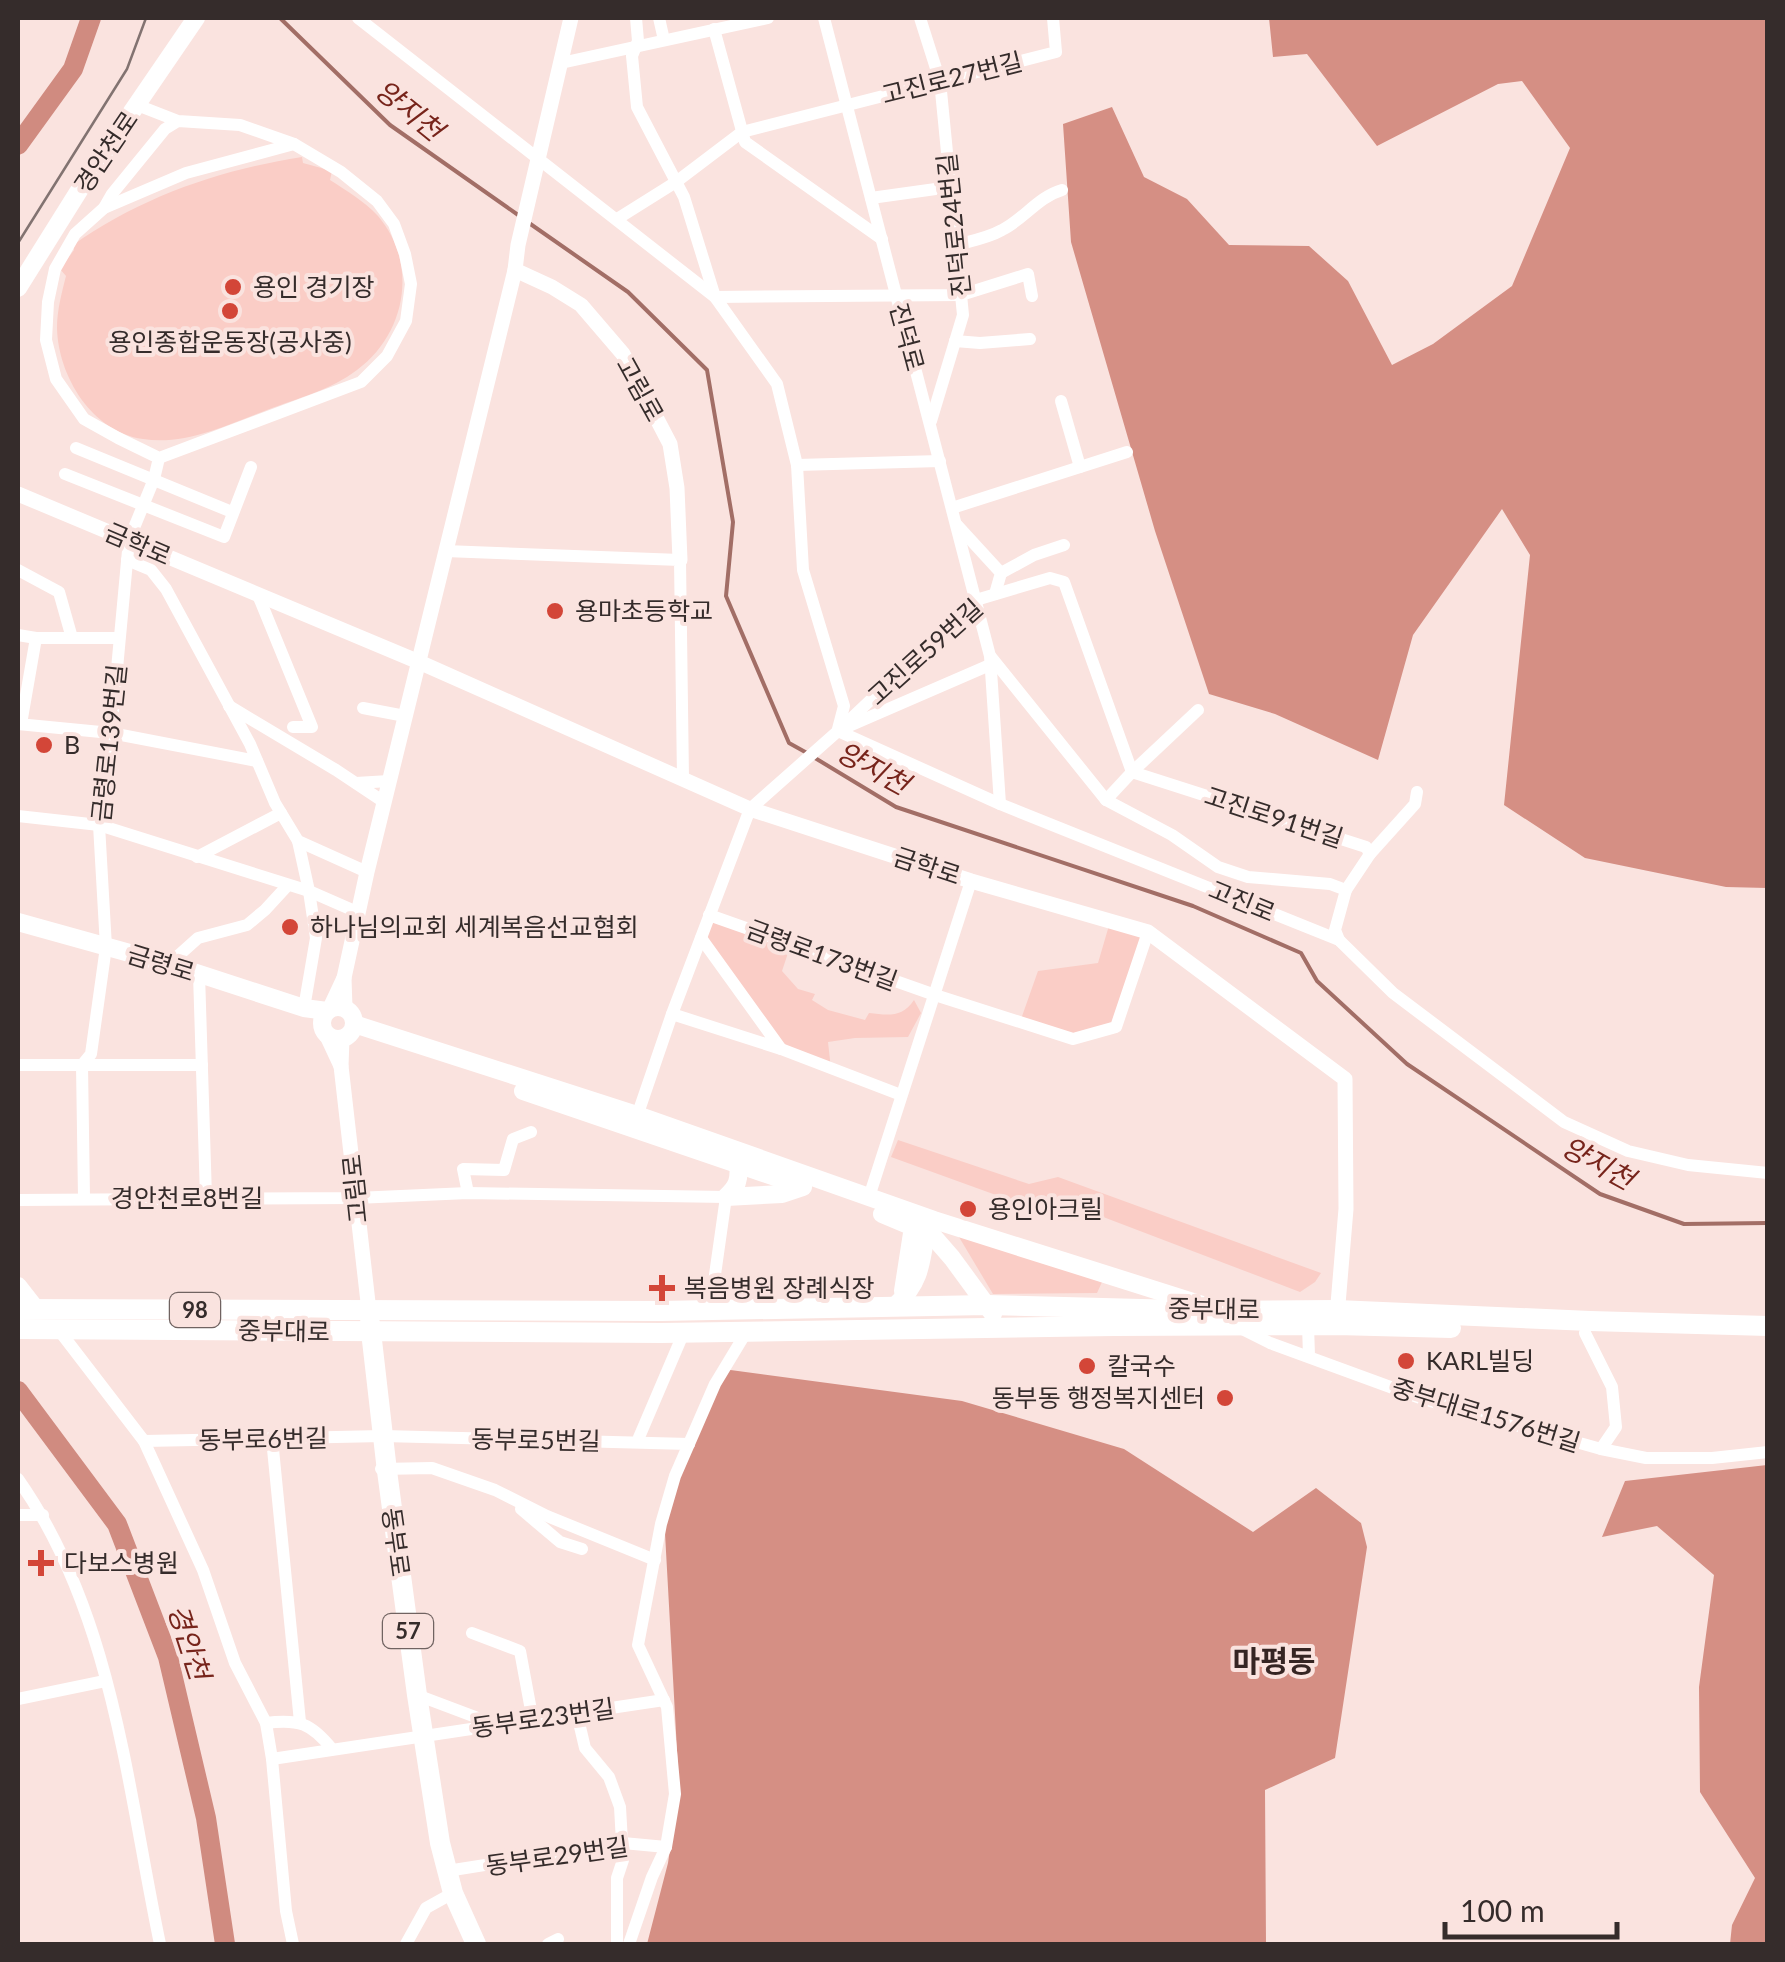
<svg xmlns="http://www.w3.org/2000/svg" width="1785" height="1962" font-family="Lato,'Noto Sans KR',sans-serif">
  <style>
    .green { fill: #facdc6 }
    .forest { fill: #d58f84 }
    .lines { fill: none; stroke-linecap: round; stroke-linejoin: round }
    .stream { stroke: #a26e66; stroke-width: 4 }
    .river { stroke: #d08b80; stroke-width: 20 }
    .minor { stroke: #fff; stroke-width: 12 }
    .tertiary { stroke: #fff; stroke-width: 15 }
    .secondary { stroke: #fff; stroke-width: 18 }
    .primary { stroke: #fff; stroke-width: 20 }
    .tram { stroke: #827371; stroke-width: 2.5 }
    .poi-dot { fill: #d34638; stroke: #fae3df; stroke-width: 4 }
    .labels { text-anchor: middle; stroke-width: 8; stroke-linejoin: round; paint-order: stroke }
    .shield { fill: #fae3df; stroke: #706361; stroke-width: 2.5 }
    .shield-label { font-size: 22px; font-weight: bold; fill: #352c2b }
    .street-label { font-size: 25px; fill: #352c2b; stroke: #fae3df }
    .poi-label { font-size: 25px; fill: #352c2b; stroke: #fae3df; text-anchor: start }
    .water-label { font-size: 28px; font-style: italic; fill: #77241b; stroke: #fae3df }
    .quarter-label { font-size: 30px; font-weight: bold; fill: #362523; stroke: #fae3df }
  </style>
  <rect width="100%" height="100%" fill="#fae3df"/>
  <g class="green">
    <path d="M 302,157 L 303,163 L 332,171 L 330,180 C 347,191 364,201 378,216 C 419,264 406,334 357,370 C 331,390 298,398 267,410 C 229,424 185,446 143,439 C 92,432 58,376 57,328 C 57,310 62,292 66,276 L 60,269 L 74,250 L 73,245 C 141,197 219,170 302,157 Z"/>
    <path d="M 709,915 L 791,944 L 782,971 L 798,989 L 815,994 L 812,1000 L 828,1010 L 865,1020 L 869,1013 C 888,1015 902,1018 914,1000 L 921,1013 L 908,1037 L 855,1038 L 828,1042 L 831,1069 L 781,1049 L 701,938 Z"/>
    <path d="M 1110,922 L 1148,932 L 1116,1027 L 1073,1039 L 1020,1022 L 1038,971 L 1098,963 Z"/>
    <path d="M 898,1140 L 1029,1184 L 1058,1177 L 1321,1273 L 1315,1282 L 1300,1292 L 1056,1199 L 1018,1203 L 891,1157 Z"/>
    <path d="M 956,1232 L 1102,1282 L 1097,1293 L 993,1294 Z"/>
  </g>
  <g class="forest">
    <path d="M 1269,18 L 1767,18 L 1767,888 L 1726,887 L 1585,858 L 1504,805 L 1530,555 L 1502,509 L 1413,635 L 1378,760 L 1275,714 L 1209,694 L 1155,531 L 1071,242 L 1063,124 L 1112,107 L 1144,177 L 1187,199 L 1229,245 L 1309,246 L 1348,281 L 1392,365 L 1433,344 L 1512,286 L 1570,148 L 1522,81 L 1498,84 L 1377,146 L 1307,54 L 1273,57 Z"/>
    <path d="M 723,1369 L 962,1401 L 1124,1449 L 1253,1532 L 1316,1488 L 1361,1523 L 1367,1547 L 1335,1758 L 1265,1790 L 1266,1944 L 647,1944 L 668,1863 L 679,1787 L 664,1515 Z"/>
    <path d="M 1767,1465 L 1767,1944 L 1730,1944 L 1732,1925 L 1755,1878 L 1700,1792 L 1699,1687 L 1714,1575 L 1657,1526 L 1602,1537 L 1625,1481 Z"/>
  </g>
  <g class="lines">
    <g class="stream">
      <path d="M 280,18 L 390,125 L 521,217"/>
      <path d="M 529,223 L 628,292 L 707,370 L 733,522 L 726,596 L 789,743 L 807,753"/>
      <path d="M 815,758 L 896,807 L 1193,906 L 1301,953 L 1317,981 L 1407,1064 L 1600,1194 L 1684,1224 L 1768,1223"/>
    </g>
    <g class="river">
      <path d="M 18,145 L 73,69 L 91,18"/>
      <path d="M 18,1391 L 117,1524 L 168,1657 L 206,1818 L 225,1944"/>
    </g>
    <g class="minor">
      <path d="M 358,18 L 715,297 L 777,384 L 797,465 L 803,570 L 844,706 L 838,729"/>
      <path d="M 636,18 L 638,41 L 632,56 L 637,107 L 684,197 L 715,297 L 961,295 L 1028,274 L 1032,296"/>
      <path d="M 659,18 L 664,40"/>
      <path d="M 824,18 L 990,656 L 1000,804"/>
      <path d="M 920,18 L 940,81 L 963,315 L 931,421"/>
      <path d="M 714,29 L 745,142 L 882,239"/>
      <path d="M 561,63 L 768,18"/>
      <path d="M 137,105 L 178,121 L 165,129 L 112,194 L 104,208 L 75,234 L 55,269 L 48,302 L 46,340 L 56,379 L 84,419 L 118,438 L 159,458 L 361,382 L 387,356 L 406,321 L 411,284 L 405,254 L 394,224 L 377,201 L 341,172 L 294,144 L 240,125 L 178,121"/>
      <path d="M 871,198 L 950,187"/>
      <path d="M 104,208 L 186,173 L 294,144"/>
      <path d="M 617,219 L 676,182 L 742,132 L 1056,52 L 1053,18"/>
      <path d="M 956,245 C 971,241 988,238 1002,230 C 1024,219 1038,197 1062,190"/>
      <path d="M 955,341 L 980,343 L 1030,339"/>
      <path d="M 1061,401 L 1080,467"/>
      <path d="M 76,448 L 232,512"/>
      <path d="M 797,465 L 940,461"/>
      <path d="M 65,474 L 224,537 L 251,467"/>
      <path d="M 952,508 L 1127,452"/>
      <path d="M 957,525 L 1001,573 L 995,594"/>
      <path d="M 445,551 L 680,560 L 683,779"/>
      <path d="M 127,560 L 151,570 L 166,589 L 250,744 L 275,803 L 298,841 L 367,872"/>
      <path d="M 18,570 L 59,592 L 72,638 L 36,638 L 21,724"/>
      <path d="M 1001,573 L 1034,555 L 1064,545"/>
      <path d="M 258,595 L 312,727 L 293,727"/>
      <path d="M 18,635 L 36,638"/>
      <path d="M 72,638 L 119,638"/>
      <path d="M 991,657 L 1106,800 L 1172,835 L 1218,867 L 1248,877 L 1330,884 L 1346,890 L 1335,930 L 1339,940"/>
      <path d="M 229,706 L 336,770 L 384,802"/>
      <path d="M 363,708 L 405,716"/>
      <path d="M 18,724 L 111,733 L 257,761"/>
      <path d="M 849,726 L 992,664"/>
      <path d="M 838,731 L 1000,804 L 1339,940 L 1393,993 L 1564,1122 L 1628,1151 L 1688,1165 L 1768,1173"/>
      <path d="M 356,783 L 389,781"/>
      <path d="M 1106,800 L 1132,772 L 1198,710"/>
      <path d="M 18,816 L 99,825 L 309,891 L 357,912"/>
      <path d="M 298,841 L 309,891 L 316,938 L 304,1008"/>
      <path d="M 1370,854 L 1415,804 L 1417,792"/>
      <path d="M 197,857 L 281,813"/>
      <path d="M 709,915 L 935,995 L 1073,1039 L 1116,1027 L 1148,932"/>
      <path d="M 169,964 L 198,938 L 247,925 L 265,910 L 288,885"/>
      <path d="M 199,974 L 206,1197"/>
      <path d="M 672,1014 L 781,1049 L 701,938"/>
      <path d="M 781,1049 L 901,1095"/>
      <path d="M 18,1065 L 202,1065"/>
      <path d="M 635,1122 L 672,1014 L 750,809 L 838,731 L 976,600 L 1050,578 L 1064,582 L 1132,772 L 1366,847 L 1370,854 L 1346,890"/>
      <path d="M 468,1193 L 463,1169 L 504,1170 L 513,1139 L 531,1132"/>
      <path d="M 869,1197 L 971,881"/>
      <path d="M 84,1198 L 82,1065 L 91,1054 L 106,947 L 99,825 L 111,733 L 129,540 L 154,479 L 159,458"/>
      <path d="M 18,1200 L 356,1198 L 468,1193 L 726,1197 L 710,1310"/>
      <path d="M 1308,1325 L 1309,1356"/>
      <path d="M 58,1329 L 144,1441 L 203,1570 L 235,1663 L 266,1723 L 272,1759 L 286,1911 L 293,1944"/>
      <path d="M 1242,1329 L 1270,1343 L 1423,1399 L 1601,1449 L 1616,1427 L 1612,1387 L 1585,1333"/>
      <path d="M 272,1439 L 300,1722"/>
      <path d="M 144,1441 L 383,1436 L 689,1444"/>
      <path d="M 637,1442 L 684,1332"/>
      <path d="M 1601,1449 L 1646,1458 L 1712,1458 L 1768,1452"/>
      <path d="M 381,1469 L 432,1468 L 495,1490 L 547,1516 L 655,1560"/>
      <path d="M 18,1479 C 113,1614 127,1787 160,1944"/>
      <path d="M 521,1509 L 560,1542 L 582,1549"/>
      <path d="M 18,1515 L 43,1515"/>
      <path d="M 472,1633 L 520,1651 L 533,1721"/>
      <path d="M 417,1695 L 494,1724"/>
      <path d="M 18,1699 L 105,1681"/>
      <path d="M 577,1714 L 585,1748 L 609,1777 L 620,1807 L 623,1860 L 617,1878 L 617,1944"/>
      <path d="M 266,1723 C 299,1719 311,1723 332,1749"/>
      <path d="M 272,1759 L 664,1700"/>
      <path d="M 447,1871 L 623,1843 L 666,1847"/>
      <path d="M 406,1944 L 426,1908 L 453,1893"/>
      <path d="M 548,1944 L 558,1939"/>
      <path d="M 629,1944 L 652,1877 L 666,1847 L 675,1794 L 667,1707 L 638,1645 L 661,1524 L 675,1476 L 715,1384 L 747,1331"/>
    </g>
    <g class="tertiary">
      <path d="M 515,270 L 552,287 L 581,305 L 623,354 L 670,444 L 677,488 L 680,560"/>
      <path d="M 18,494 L 419,662 L 750,809 L 971,881 L 1148,932 L 1345,1079 L 1346,1209 L 1337,1316"/>
      <path d="M 344,978 L 367,872 L 515,270 L 518,245 L 571,18"/>
      <path d="M 329,1010 L 344,978 L 345,1008"/>
      <path d="M 327,1036 L 341,1066 L 342,1039"/>
      <path d="M 341,1066 L 369,1311"/>
    </g>
    <g class="secondary">
      <path d="M 18,288 L 90,173 L 196,18"/>
      <path d="M 18,922 L 169,964 L 304,1008 L 327,1011"/>
      <circle cx="338" cy="1023" r="16"/>
      <path d="M 354,1024 L 637,1115 L 934,1220 L 1209,1307"/>
      <path d="M 523,1091 L 787,1181"/>
      <path d="M 738,1164 C 740,1180 737,1187 726,1197 L 782,1194 L 803,1187"/>
      <path d="M 882,1214 L 932,1235 L 952,1258 L 993,1314"/>
      <path d="M 18,1286 L 36,1309"/>
      <path d="M 903,1291 L 913,1227"/>
      <path d="M 896,1305 C 920,1283 921,1264 926,1233"/>
    </g>
    <g class="primary">
      <path d="M 18,1309 L 661,1311 L 987,1305 L 1219,1311 L 1337,1310 L 1590,1321 L 1768,1326"/>
      <path d="M 370,1323 L 387,1471 L 417,1695 L 440,1843 L 453,1893 L 476,1944"/>
      <path d="M 18,1329 L 661,1333 L 1114,1326 L 1337,1325 L 1451,1328"/>
    </g>
    <path class="tram" d="M 18,243 L 127,69 L 146,18"/>
  </g>
  <g class="poi-dot">
    <circle cx="233" cy="287" r="10"/>
    <circle cx="230" cy="311" r="10"/>
    <circle cx="555" cy="611" r="10"/>
    <circle cx="44" cy="745" r="10"/>
    <circle cx="290" cy="927" r="10"/>
    <circle cx="968" cy="1209" r="10"/>
    <path d="M657 1273h10v10h10v10h-10v10h-10v-10h-10v-10h10z"/>
    <circle cx="1406" cy="1361" r="10"/>
    <circle cx="1087" cy="1366" r="10"/>
    <circle cx="1225" cy="1398" r="10"/>
    <path d="M36 1548h10v10h10v10h-10v10h-10v-10h-10v-10h10z"/>
  </g>
  <g class="labels">
    <g class="shield">
      <rect x="170" y="1293" width="50" height="34" rx="8"/>
      <rect x="383" y="1614" width="50" height="34" rx="8"/>
    </g>
    <g class="shield-label">
      <text x="195" y="1318">98</text>
      <text x="408" y="1639">57</text>
    </g>
    <g class="street-label">
      <text transform="translate(952 78) rotate(-14)" y="9">고진로27번길</text>
      <text transform="translate(106 152) rotate(-56)" y="9">경안천로</text>
      <text transform="translate(954 225) rotate(-96)" y="9">진덕로24번길</text>
      <text transform="translate(907 337) rotate(75)" y="9">진덕로</text>
      <text transform="translate(640 389) rotate(61)" y="9">고림로</text>
      <text transform="translate(138 544) rotate(23)" y="9">금학로</text>
      <text transform="translate(925 652) rotate(-42)" y="9">고진로59번길</text>
      <text transform="translate(109 743) rotate(-84)" y="9">금령로139번길</text>
      <text transform="translate(1274 817) rotate(18)" y="9">고진로91번길</text>
      <text transform="translate(927 866) rotate(18)" y="9">금학로</text>
      <text transform="translate(1242 901) rotate(22)" y="9">고진로</text>
      <text transform="translate(822 955) rotate(20)" y="9">금령로173번길</text>
      <text transform="translate(161 963) rotate(17)" y="9">금령로</text>
      <text transform="translate(355 1189) rotate(-96)" y="9">고림로</text>
      <text x="187" y="1207">경안천로8번길</text>
      <text transform="translate(1214 1309) rotate(1)" y="9">중부대로</text>
      <text transform="translate(284 1331) rotate(1)" y="9">중부대로</text>
      <text transform="translate(1486 1415) rotate(17)" y="9">중부대로1576번길</text>
      <text transform="translate(263 1439) rotate(-1)" y="9">동부로6번길</text>
      <text transform="translate(536 1440) rotate(1)" y="9">동부로5번길</text>
      <text transform="translate(396 1542) rotate(82)" y="9">동부로</text>
      <text transform="translate(543 1718) rotate(-8)" y="9">동부로23번길</text>
      <text transform="translate(557 1856) rotate(-8)" y="9">동부로29번길</text>
    </g>
    <g class="poi-label">
      <text x="253" y="296">용인 경기장</text>
      <text x="230" y="351" text-anchor="middle">용인종합운동장(공사중)</text>
      <text x="575" y="620">용마초등학교</text>
      <text x="64" y="754">B</text>
      <text x="310" y="936">하나님의교회 세계복음선교협회</text>
      <text x="988" y="1218">용인아크릴</text>
      <text x="684" y="1297">복음병원 장례식장</text>
      <text x="1426" y="1370">KARL빌딩</text>
      <text x="1107" y="1375">칼국수</text>
      <text x="1205" y="1407" text-anchor="end">동부동 행정복지센터</text>
      <text x="64" y="1572">다보스병원</text>
    </g>
    <g class="water-label">
      <text transform="translate(409 110) rotate(39)" y="10">양지천</text>
      <text transform="translate(873 768) rotate(29)" y="10">양지천</text>
      <text transform="translate(1598 1163) rotate(29)" y="10">양지천</text>
      <text transform="translate(189 1642) rotate(72)" y="10">경안천</text>
    </g>
    <g class="quarter-label">
      <text x="1274" y="1672">마평동</text>
    </g>
  </g>
  <rect width="1785" height="1962" fill="none" stroke="#352c2b" stroke-width="40"/>
  <path d="M1445 1922v15h172v-15" fill="none" stroke="#352c2b" stroke-width="5"/>
  <text x="1460" y="1922" font-size="30" fill="#352c2b" stroke="#fae3df" stroke-width="8" paint-order="stroke">100 m</text>
</svg>
